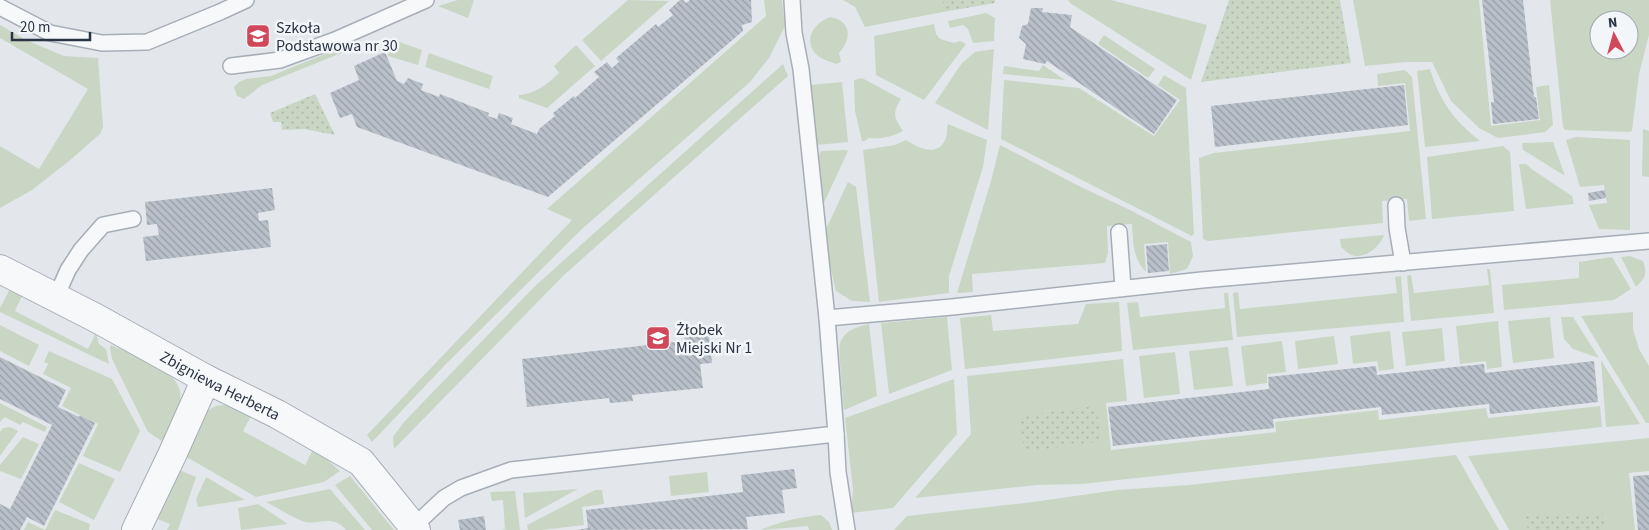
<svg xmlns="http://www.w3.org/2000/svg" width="1649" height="530" font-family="'Source Sans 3',sans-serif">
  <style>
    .green { fill: #c9d6c4; fill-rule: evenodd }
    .park { fill: url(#park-dots) }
    .building { fill: url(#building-back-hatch) }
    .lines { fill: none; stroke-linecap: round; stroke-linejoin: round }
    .lane-casing { stroke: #a8aeb7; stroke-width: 18 }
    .street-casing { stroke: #a8aeb7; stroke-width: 30 }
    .lane { stroke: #f6f8fa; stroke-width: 15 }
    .street { stroke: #f6f8fa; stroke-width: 28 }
    .labels { text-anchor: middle; stroke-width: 5; stroke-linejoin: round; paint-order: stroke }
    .poi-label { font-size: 16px; fill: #2b3445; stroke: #f3f6f9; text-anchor: start }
    .street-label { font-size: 16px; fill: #2b3445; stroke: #f3f6f9 }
  </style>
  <defs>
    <pattern id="park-dots" width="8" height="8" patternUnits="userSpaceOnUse" patternTransform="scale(1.25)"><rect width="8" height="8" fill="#c9d6c4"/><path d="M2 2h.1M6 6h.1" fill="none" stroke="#adb8aa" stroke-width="1.8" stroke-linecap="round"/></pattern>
    <pattern id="building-back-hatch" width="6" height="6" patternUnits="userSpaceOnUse" patternTransform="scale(1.25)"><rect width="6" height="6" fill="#bac0ca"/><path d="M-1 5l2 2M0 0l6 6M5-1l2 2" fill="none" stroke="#979da6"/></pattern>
  </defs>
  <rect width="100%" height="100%" fill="#e3e7ec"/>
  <g class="green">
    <path d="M 458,0 L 474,0 L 468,18 L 438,6 Z"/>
    <path d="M 628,0 L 669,1 L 601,61 L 582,40 Z"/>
    <path d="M 764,0 L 782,0 L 785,26 L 769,58 L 750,82 L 582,229 L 445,365 L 372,442 L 367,435 L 572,220 L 547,209 L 766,16 Z"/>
    <path d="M 843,0 L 943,0 L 943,12 L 865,27 L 855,7 Z"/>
    <path d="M 1068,0 L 1111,0 L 1207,25 L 1191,80 L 1070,3 Z"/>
    <path d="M 1353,0 L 1479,0 L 1491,126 L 1540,120 L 1536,87 L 1549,85 L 1553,125 L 1545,132 L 1498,138 L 1479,128 L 1451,101 L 1432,62 L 1406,62 L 1365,66 Z"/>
    <path d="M 1550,0 L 1649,0 L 1649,35 L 1639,74 L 1632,131 L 1629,132 L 1565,130 L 1563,127 ZM 1599,20 L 1629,20 L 1629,50 L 1599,50 Z"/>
    <path d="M 986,13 L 995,18 L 994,41 L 973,43 L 968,29 L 963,25 L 950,28 L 948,21 Z"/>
    <path d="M 830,17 C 852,21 852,39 839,53 L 841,62 L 836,64 C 829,61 822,60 817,55 C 802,40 814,23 830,17 Z"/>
    <path d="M 934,24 L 936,34 L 940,39 L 954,43 L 960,41 L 966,44 L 924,100 L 876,75 L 874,36 Z"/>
    <path d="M 0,25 L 26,40 L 64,56 L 98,58 L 103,127 L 100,134 L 69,161 L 32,190 L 0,208 L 0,146 L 39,169 L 88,89 L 0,38 Z"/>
    <path d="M 1104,35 L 1155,69 L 1148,78 L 1098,44 Z"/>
    <path d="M 391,39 L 422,50 L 418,65 L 388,56 Z"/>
    <path d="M 347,45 L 349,50 L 262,85 L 244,99 L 237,96 L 234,87 L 239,82 L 246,79 L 271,76 Z"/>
    <path d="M 576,45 L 595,66 L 547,108 L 519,98 L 519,95 C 535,94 548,84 559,73 L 554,66 Z"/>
    <path d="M 994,49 L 988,130 L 935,103 L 962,63 L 975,52 Z"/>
    <path d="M 429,53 L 493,76 L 489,89 L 425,67 Z"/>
    <path d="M 783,64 L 788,76 L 564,275 L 394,449 L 393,437 L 404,422 L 534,287 Z"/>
    <path d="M 1043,65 L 1065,80 L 1003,74 L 1004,66 L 1039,71 Z"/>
    <path d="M 1430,69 C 1440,102 1454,120 1480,141 L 1425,147 L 1417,71 Z"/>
    <path d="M 1405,70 L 1412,77 L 1426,219 L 1409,221 L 1407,199 L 1382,201 L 1383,223 L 1208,241 L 1203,239 L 1199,158 L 1214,153 L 1410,131 L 1405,83 L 1378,86 L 1377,74 Z"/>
    <path d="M 1164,75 L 1186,88 L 1194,234 L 1192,236 L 1001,139 L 1004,80 L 1079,88 L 1154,136 L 1180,100 L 1158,85 Z"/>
    <path d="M 862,78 L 901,99 C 892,114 894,117 903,131 C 892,137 881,139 869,138 L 865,141 L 862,141 L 855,111 L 854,80 Z"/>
    <path d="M 842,82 L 848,142 L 817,145 L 810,85 Z"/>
    <path d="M 948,124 L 987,140 L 983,167 L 949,276 L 949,293 L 879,302 L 863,150 L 895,145 L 906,140 C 917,147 937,158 945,140 C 948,135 946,129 948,124 Z"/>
    <path d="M 1643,129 L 1649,131 L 1649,177 L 1642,176 Z"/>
    <path d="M 1576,137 L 1630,140 L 1630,230 L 1599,229 L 1589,205 L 1607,203 L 1604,185 L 1580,187 L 1566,140 Z"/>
    <path d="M 1553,142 L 1565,176 L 1523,150 L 1522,143 Z"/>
    <path d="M 1000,145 L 1083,188 L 1128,209 L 1191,242 L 1193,256 L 1187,269 L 1170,274 L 1168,242 L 1144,244 L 1146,272 C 1133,259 1133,242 1132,224 L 1107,226 L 1108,253 L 1105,263 L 972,274 L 973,292 L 957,293 L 991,181 Z"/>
    <path d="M 1503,146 L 1510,152 L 1514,211 L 1432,219 L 1427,157 Z"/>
    <path d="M 846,150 L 848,151 L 822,207 L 818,157 L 821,151 Z"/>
    <path d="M 1519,164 L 1526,164 L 1533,170 L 1572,196 L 1574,204 L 1526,209 Z"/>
    <path d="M 848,182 L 856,187 L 870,302 L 852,301 L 836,291 L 823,236 Z"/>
    <path d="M 1384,235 C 1380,246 1368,257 1355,256 C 1349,255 1345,250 1341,247 L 1340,239 Z"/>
    <path d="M 1630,256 L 1643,261 C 1648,274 1645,278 1636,287 L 1621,257 Z"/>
    <path d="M 1612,257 L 1631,289 L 1614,300 L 1504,310 L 1502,285 L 1579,278 L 1579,262 Z"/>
    <path d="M 1487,269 L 1490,269 L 1494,313 L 1411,321 L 1407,276 L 1411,275 L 1414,293 L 1489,285 Z"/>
    <path d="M 1401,276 L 1404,322 L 1237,337 L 1233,293 L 1238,292 L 1240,309 L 1397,293 L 1395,277 Z"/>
    <path d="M 10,289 L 22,296 L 15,311 L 88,349 L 96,333 L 99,344 L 106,349 L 109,364 L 0,312 L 0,308 Z"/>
    <path d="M 1224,293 L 1228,293 L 1233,340 L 1133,350 L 1127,303 L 1138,302 L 1140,317 L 1225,308 Z"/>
    <path d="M 1119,302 L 1122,351 L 965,369 L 960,318 L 991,315 L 993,331 L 1078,324 L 1086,304 Z"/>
    <path d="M 1633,312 L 1633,329 L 1639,349 L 1649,366 L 1649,423 L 1646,423 L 1581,316 Z"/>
    <path d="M 947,317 L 952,370 L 889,394 L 881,323 Z"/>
    <path d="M 1550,317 L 1554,358 L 1513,363 L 1508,321 Z"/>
    <path d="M 1561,317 L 1573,317 L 1599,358 L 1573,349 L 1564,339 Z"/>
    <path d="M 1498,321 L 1502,367 L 1487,369 L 1486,361 L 1460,364 L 1456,326 Z"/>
    <path d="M 869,324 L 877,396 L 844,410 C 843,399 838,349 840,343 C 845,330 857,327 869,324 Z"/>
    <path d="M 0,325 L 39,345 L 29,366 L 0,351 Z"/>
    <path d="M 1442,328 L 1445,361 L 1406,366 L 1402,332 Z"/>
    <path d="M 1390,331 L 1394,369 L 1379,371 L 1377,361 L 1353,364 L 1350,336 Z"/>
    <path d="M 1334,336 L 1338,364 L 1298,369 L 1295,341 Z"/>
    <path d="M 1282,341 L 1286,372 L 1267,374 L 1267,383 L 1246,386 L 1241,346 Z"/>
    <path d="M 111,345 C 134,355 187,370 180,402 C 178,416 169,429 162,441 L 148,432 L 112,359 L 110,348 Z"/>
    <path d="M 1228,347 L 1233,386 L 1194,390 L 1189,351 Z"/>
    <path d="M 49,351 L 112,379 L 140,431 L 120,472 L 83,456 L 98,424 L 62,406 L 71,388 L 43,374 L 48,364 L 44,362 Z"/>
    <path d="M 1175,352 L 1180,394 L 1144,398 L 1139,356 Z"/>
    <path d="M 1123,359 L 1127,401 L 1106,403 L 1111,450 L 1276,432 L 1275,422 L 1378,410 L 1379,420 L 1486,408 L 1488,418 L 1600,406 L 1602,427 L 1082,484 L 1038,485 L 915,498 L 971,434 L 967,376 Z"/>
    <path d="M 1601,360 L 1640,424 L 1606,427 Z"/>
    <path d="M 954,379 L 957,434 L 893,508 L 851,513 L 853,489 L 845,418 Z"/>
    <path d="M 0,403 L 47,427 L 45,432 L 23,422 L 20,425 L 5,417 L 0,422 Z"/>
    <path d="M 227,405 L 237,406 L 252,414 L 243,431 L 305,465 L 314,448 L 340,471 L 324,482 L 256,497 L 183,455 C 189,443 200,414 212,408 C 216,405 222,405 227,405 Z"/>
    <path d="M 10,427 L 18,431 L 0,456 L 0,432 L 3,428 Z"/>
    <path d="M 23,437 L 39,444 L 21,479 L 0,471 L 0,465 Z"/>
    <path d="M 1649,438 L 1649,471 L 1629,473 L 1635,530 L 1509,530 L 1468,456 Z"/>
    <path d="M 1456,455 L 1499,530 L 894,530 L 907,516 L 1033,502 L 1117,490 L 1189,485 Z"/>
    <path d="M 79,463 L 115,479 L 94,520 L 59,502 Z"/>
    <path d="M 177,469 L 196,477 L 178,530 L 167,530 L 170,524 L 155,518 Z"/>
    <path d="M 707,472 L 709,492 L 671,496 L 669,476 Z"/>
    <path d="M 350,476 L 394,530 L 372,530 L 335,485 Z"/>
    <path d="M 206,477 L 245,500 L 198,507 L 196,499 Z"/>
    <path d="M 330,489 L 365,530 L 346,530 C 333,514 320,525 305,522 C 295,519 276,507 266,502 Z"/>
    <path d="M 578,489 L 525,518 L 523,493 Z"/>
    <path d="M 595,490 L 602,490 L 604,504 L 582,507 L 584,525 L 542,530 L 528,530 L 527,525 Z"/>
    <path d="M 515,491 L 520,530 L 501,530 L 505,529 L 503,500 L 492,501 L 490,492 Z"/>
    <path d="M 258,504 L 288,524 L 241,530 L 238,508 Z"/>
    <path d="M 55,510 L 90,524 L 89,530 L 24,530 L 28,522 L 45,530 Z"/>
    <path d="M 821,515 L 829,522 L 832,530 L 809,530 L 808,526 L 761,530 C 780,521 800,517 821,515 Z"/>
  </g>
  <g class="park">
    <path d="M 943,0 L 995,0 L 995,3 L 943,12 Z"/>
    <path d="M 1229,0 L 1340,0 L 1351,63 L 1201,82 Z"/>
    <path d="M 315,94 L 335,135 L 304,129 L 282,130 L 281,122 L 273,122 L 270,113 Z"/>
    <path d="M 1096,406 L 1102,441 L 1024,452 L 1020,416 Z"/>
    <path d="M 1603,513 L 1605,530 L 1528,530 L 1525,516 Z"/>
  </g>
  <g class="building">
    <path d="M 680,0 L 683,0 L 686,3 L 690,0 L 751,0 L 752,22 L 742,25 L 743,31 L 548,197 L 357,127 L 352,114 L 340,118 L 330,93 L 359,80 L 354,66 L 385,52 L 397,81 L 404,84 L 408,78 L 423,84 L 421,90 L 439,97 L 440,94 L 489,113 L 488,116 L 497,119 L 499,113 L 513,118 L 511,124 L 537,134 L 539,129 L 555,116 L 553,113 L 574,96 L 575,98 L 599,77 L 594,72 L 607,62 L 612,68 L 619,62 L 616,58 L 656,24 L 658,27 L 673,15 L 669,10 Z"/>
    <path d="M 1482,0 L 1523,0 L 1534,97 L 1536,97 L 1539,119 L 1493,124 L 1491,102 L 1494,102 Z"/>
    <path d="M 1031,8 L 1043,8 L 1042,12 L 1072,15 L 1070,27 L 1177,100 L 1154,134 L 1047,61 L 1045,64 L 1023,59 L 1026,44 L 1019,38 L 1022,26 L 1028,24 Z"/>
    <path d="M 1404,85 L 1408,125 L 1215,147 L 1211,106 Z"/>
    <path d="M 272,188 L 275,210 L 258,213 L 259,221 L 268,220 L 271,247 L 146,261 L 143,237 L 159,235 L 157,224 L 147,225 L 145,202 Z"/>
    <path d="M 1605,190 L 1606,198 L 1589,201 L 1588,193 Z"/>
    <path d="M 1167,244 L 1169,271 L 1148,273 L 1146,246 Z"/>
    <path d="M 708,327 L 712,363 L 700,364 L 703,388 L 632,395 L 633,401 L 610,403 L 609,398 L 527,407 L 522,359 L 685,341 L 683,330 Z"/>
    <path d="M 0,357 L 66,390 L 58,407 L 79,417 L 80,415 L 95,423 L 44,526 L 27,517 L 20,530 L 0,530 L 0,504 L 10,509 L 52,425 L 0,399 Z"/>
    <path d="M 1594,361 L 1598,402 L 1490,414 L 1489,404 L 1382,415 L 1381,407 L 1273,419 L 1274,428 L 1113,446 L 1108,407 L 1269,389 L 1268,377 L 1376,366 L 1377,375 L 1484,364 L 1485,373 Z"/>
    <path d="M 794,469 L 797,488 L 782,490 L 785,513 L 746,517 L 748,529 L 578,530 L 588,528 L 586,510 L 743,492 L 741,475 Z"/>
    <path d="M 1649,475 L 1649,530 L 1638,530 L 1633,476 Z"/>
    <path d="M 484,516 L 486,530 L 460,530 L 458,520 Z"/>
  </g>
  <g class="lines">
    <defs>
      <g id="lane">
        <path d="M 792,0 L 794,33 L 801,69 L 827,318"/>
        <path d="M 0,7 L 50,33 L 102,43 L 147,42 L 220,12 L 246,0"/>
        <path d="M 231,66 L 280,60 L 335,40 L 426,0"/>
        <path d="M 1396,205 L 1397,228 L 1403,263"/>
        <path d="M 1119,232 L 1123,288"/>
        <path d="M 56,297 L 68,270 L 81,250 L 103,225 L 133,219"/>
        <path d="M 836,434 L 838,472 L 847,530"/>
        <path d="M 414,526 L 444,498 L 461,488 L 511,470 L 836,434 L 827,318 L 952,307 L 1202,280 L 1649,241"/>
      </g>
      <g id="street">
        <path id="s1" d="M 0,269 L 96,318 L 206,379 L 277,414 L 361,462 L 416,530"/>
        <path d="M 136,530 L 172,455 L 206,379"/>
      </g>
    </defs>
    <use href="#lane" class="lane-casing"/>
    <use href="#street" class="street-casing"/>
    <use href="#lane" class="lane"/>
    <use href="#street" class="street"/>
  </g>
  <defs>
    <symbol id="school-square" viewBox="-11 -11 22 22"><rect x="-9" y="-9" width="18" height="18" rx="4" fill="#d2485b" stroke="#f3f6f9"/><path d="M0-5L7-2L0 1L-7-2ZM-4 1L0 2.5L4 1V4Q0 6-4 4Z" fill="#fff"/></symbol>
  </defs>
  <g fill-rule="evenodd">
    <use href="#school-square" x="244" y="22" width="28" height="28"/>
    <use href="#school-square" x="644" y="324" width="28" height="28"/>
  </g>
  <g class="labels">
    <g class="poi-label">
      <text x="276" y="33">Szkoła<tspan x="276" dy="18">Podstawowa nr 30</tspan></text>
      <text x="676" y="335">Żłobek<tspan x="676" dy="18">Miejski Nr 1</tspan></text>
    </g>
    <g class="street-label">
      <text dy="6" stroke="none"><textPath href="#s1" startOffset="249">Zbigniewa Herberta</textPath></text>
    </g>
  </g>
  <g transform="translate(1614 35) rotate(354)"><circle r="24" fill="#f3f6f9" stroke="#a3a8b1"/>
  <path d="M0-4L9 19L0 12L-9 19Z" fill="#d2485b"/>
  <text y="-8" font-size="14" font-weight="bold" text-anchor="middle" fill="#2b3445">N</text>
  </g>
  <path d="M12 32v8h78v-8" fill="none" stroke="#2b3445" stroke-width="2.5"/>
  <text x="20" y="32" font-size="15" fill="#2b3445" stroke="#f3f6f9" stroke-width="4" paint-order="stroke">20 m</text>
</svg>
